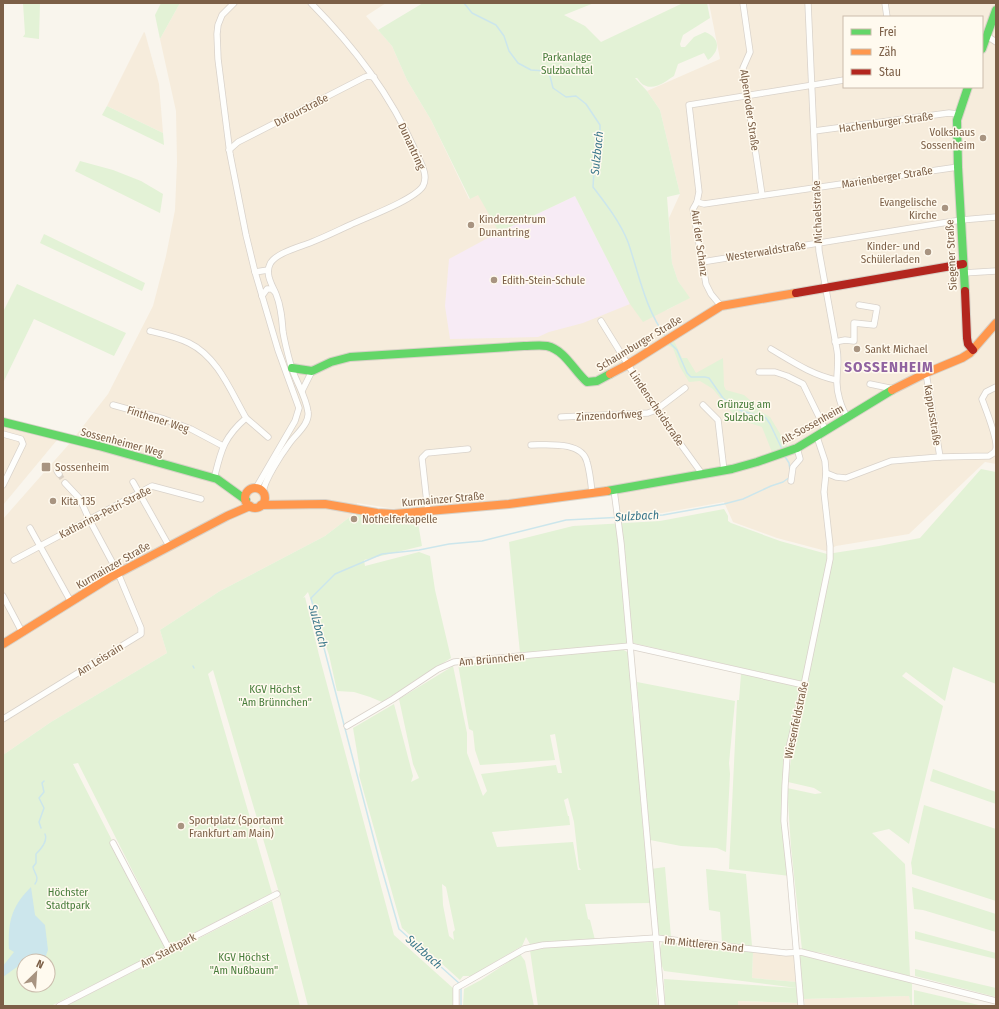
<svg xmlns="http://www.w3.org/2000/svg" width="999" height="1009" font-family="'Fira Sans Condensed',sans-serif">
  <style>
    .residential { fill: #f6ecdc; fill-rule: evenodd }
    .education { fill: #f7ebf5 }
    .green { fill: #e3f2d6; fill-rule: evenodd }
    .water { fill: #cce6ec }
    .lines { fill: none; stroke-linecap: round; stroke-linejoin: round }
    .stream { stroke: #cce6ec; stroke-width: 1.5 }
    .street-tunnel { stroke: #dad0c4; stroke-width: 5.5; stroke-dasharray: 5.5 3; stroke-linecap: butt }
    .street-casing { stroke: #d9d2ca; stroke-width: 7 }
    .fast-casing { stroke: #d8d1c7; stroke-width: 10 }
    .slow-casing { stroke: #d8d1c7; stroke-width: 10 }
    .jam-casing { stroke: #d8d1c7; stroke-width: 10 }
    .street { stroke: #fefefc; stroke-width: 5.5 }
    .fast { stroke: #63d668; stroke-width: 8 }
    .slow { stroke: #ff974d; stroke-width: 8 }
    .jam { stroke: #b3261e; stroke-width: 8 }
    .poi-dot { fill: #a89481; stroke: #fffaef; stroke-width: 1.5 }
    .labels { text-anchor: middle; stroke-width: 3; stroke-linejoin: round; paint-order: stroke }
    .park-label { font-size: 11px; fill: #487d3b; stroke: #fffaef }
    .street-label { font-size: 11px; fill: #7c5f47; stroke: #fffaef }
    .poi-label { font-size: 11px; fill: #7c5f47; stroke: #fffaef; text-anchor: start }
    .water-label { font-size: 12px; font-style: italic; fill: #3b778b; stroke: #fffaef }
    .district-label { font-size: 15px; font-weight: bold; letter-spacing: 1px; fill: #9063a0; stroke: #fffaef }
  </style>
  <rect width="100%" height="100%" fill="#f9f5ed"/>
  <g class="residential">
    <path d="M 180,3 L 386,3 L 366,16 L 392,46 L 407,80 L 431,120 L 469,199 L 478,194 L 667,310 L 689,298 L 678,281 L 672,263 L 669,218 L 680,194 L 660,110 L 647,91 L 720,59 L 709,3 L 996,3 L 996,464 L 985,462 L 909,534 L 836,546 L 826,551 L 777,538 L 733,522 L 724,502 L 662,513 L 620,516 L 613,487 L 583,492 L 411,509 L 396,509 L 357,503 L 355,513 L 325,536 L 220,591 L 160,630 L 167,653 L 51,722 L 3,755 L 3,519 L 70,443 L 108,394 L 153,306 L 166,256 L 175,210 L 177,162 L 176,111 L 160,39 ZM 844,17 L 982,17 L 982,87 L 844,87 Z"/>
    <path d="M 144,32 L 145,33 L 159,84 L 163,133 L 107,106 Z"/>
    <path d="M 3,426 L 57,440 L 3,505 Z"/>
    <path d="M 753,952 L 795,956 L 797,982 L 752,978 Z"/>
    <path d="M 909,996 L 911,1006 L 805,1006 L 804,999 Z"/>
    <path d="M 737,1001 L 798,1003 L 798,1006 L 738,1006 Z"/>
  </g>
  <path class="education" d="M 575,196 L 630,304 L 583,323 L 549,332 L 538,337 L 450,339 L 445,306 L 449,259 L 499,232 Z"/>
  <g class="green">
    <path d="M 23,3 L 40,3 L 39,39 L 23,37 L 25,34 Z"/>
    <path d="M 161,3 L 180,3 L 160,39 L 155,15 Z"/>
    <path d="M 423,3 L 594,3 L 564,15 L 585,26 L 601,42 L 683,3 L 707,3 L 710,18 L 683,35 L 680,44 L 681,47 L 685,47 L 694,37 L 705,32 C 721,38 720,51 708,60 L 704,53 L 678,64 L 674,76 C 666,81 654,91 644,85 C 641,84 639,80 637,78 L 635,78 L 647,91 L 660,110 L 680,194 L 667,197 L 672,263 L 678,281 L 690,298 L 643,322 L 630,304 L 575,196 L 499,232 L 478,195 L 470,199 L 431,120 L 407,80 L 392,46 L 378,30 Z"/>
    <path d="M 107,106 L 163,133 L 164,145 L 102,115 Z"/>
    <path d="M 80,161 L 113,170 L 141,181 L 163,194 L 160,213 L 75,171 Z"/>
    <path d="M 44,234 L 145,283 L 142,291 L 40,243 Z"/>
    <path d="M 17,284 L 126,333 L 114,356 L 34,319 L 3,383 L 3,312 Z"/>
    <path d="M 674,341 L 682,358 L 687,358 L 696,373 L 723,358 L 724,386 L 726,390 L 744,395 L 751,401 L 760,411 L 770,417 L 788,447 L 772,452 L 762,427 L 737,419 L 713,389 L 700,381 L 689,382 L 680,367 L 673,348 L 667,345 Z"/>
    <path d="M 981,469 L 996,472 L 996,684 L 953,667 L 945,701 L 906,672 L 902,676 L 943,706 L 909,844 L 889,829 L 872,833 L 905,864 L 910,976 L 822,953 L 802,950 L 791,847 L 787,788 L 815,794 L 822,793 L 814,788 L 788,782 L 794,735 L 808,683 L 633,643 L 520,653 L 509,542 L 573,526 L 660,521 L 724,509 L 728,516 L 728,521 L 731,523 L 780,541 L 827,554 L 879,546 L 920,538 Z"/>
    <path d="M 355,513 L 388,519 L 417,517 L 422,546 L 364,560 L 365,566 L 419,552 L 430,556 L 435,590 L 451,658 L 382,702 L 370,697 L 354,692 L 337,691 L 329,655 L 308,592 L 303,598 L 305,597 L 319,655 L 394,935 L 454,989 L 453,1006 L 308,1006 L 280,896 L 213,670 L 208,674 L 272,893 L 170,945 L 78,763 L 73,764 L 167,948 L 51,1006 L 3,1006 L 3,755 L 51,722 L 167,653 L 160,630 L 220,591 L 325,536 ZM 24,961 L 48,961 L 48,985 L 24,985 Z"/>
    <path d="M 622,649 L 629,653 L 632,713 L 635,726 L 642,817 L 651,903 L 585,904 L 588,919 L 590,920 L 595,940 L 530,944 L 526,937 L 522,946 L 471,976 L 463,976 L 460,980 L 402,928 L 359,775 L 360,770 L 353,728 L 394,704 L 413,776 L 411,782 L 419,778 L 413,764 L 399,699 L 453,666 L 467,733 L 467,753 L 483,796 L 487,791 L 481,774 L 556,765 L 558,773 L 562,773 L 555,734 L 550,735 L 555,760 L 480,765 L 475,750 L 473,731 L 469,729 L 458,664 ZM 568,798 L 574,822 L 579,867 L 581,870 L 578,870 L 573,842 L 497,847 L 492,832 L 570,825 L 569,816 L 568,816 L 564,800 ZM 442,884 L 446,887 L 455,930 L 453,932 L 454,940 L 449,936 L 443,905 Z"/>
    <path d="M 741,674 L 802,686 L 787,756 L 784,821 L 790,876 L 729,869 L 737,700 L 739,700 Z"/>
    <path d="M 637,682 L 735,701 L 729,763 L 730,774 L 726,852 L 717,848 L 681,846 L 650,840 L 644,779 Z"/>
    <path d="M 933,769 L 996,792 L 996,804 L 930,781 Z"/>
    <path d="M 924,805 L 996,829 L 996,901 L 912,874 L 912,869 L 911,863 Z"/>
    <path d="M 665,867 L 671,937 L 657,936 L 651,869 Z"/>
    <path d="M 706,869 L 746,874 L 752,946 L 722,943 L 720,912 L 709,910 Z"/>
    <path d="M 912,887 L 996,914 L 996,932 L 923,910 L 914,909 Z"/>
    <path d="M 272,901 L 300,1006 L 66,1006 Z"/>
    <path d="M 915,931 L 996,953 L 996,959 L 915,939 Z"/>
    <path d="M 653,942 L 654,955 L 658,975 L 656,991 L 658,1006 L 538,1006 L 530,950 L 578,944 Z"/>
    <path d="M 663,942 L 715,946 L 753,952 L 752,978 L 797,982 L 798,1003 L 738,1001 L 738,1006 L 665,1005 L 664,979 L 797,988 L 664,971 C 660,962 657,950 663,942 Z"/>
    <path d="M 520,954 L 525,961 L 534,1006 L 463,1006 L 464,989 L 481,980 Z"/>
    <path d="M 800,954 L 909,981 L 912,984 L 912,1006 L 911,1006 L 909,996 L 804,999 L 800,979 L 798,956 Z"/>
    <path d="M 915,969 L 996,988 L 996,997 L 915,976 Z"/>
    <path d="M 914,990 L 983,1006 L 914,1006 Z"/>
  </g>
  <path class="water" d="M 31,887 L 35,915 L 45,925 L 48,950 L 44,961 L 24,961 L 24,964 L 21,964 L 3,977 L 3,966 L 14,952 L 9,949 C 8,922 11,907 31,887 Z"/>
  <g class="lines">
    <g class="stream">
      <path d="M 464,3 L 472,13 L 496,25 L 504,36 L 509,51 L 518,63 L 531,70 L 546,71 L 550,76 L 553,88 L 566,97 L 576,96 L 586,104 L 600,125 L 600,152 L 594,171 L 593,187 C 606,204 620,222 628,242 C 639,274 645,309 666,337"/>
      <path d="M 669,342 L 677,350 L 687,373 L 691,377 L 705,377 L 709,378 L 723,398 L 730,404 L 742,411 L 766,418 L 770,424 L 782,449"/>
      <path d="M 784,455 L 789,463 L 790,470"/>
      <path d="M 193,666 L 194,668"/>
      <path d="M 41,828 L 39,822 L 44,808 L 39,798 L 44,792 L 42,783 L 44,781"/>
      <path d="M 35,884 C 40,877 34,873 33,867 L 36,863 L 36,854 C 41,849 48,841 45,834"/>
      <path d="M 460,984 L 399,929 L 379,859 L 311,598 L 335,574 L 382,554 L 419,550 L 449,544 L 482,541 L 566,520 L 663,515 L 724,504 L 743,499 L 771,486 L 783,482 L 790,477"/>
      <path d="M 461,988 L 461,1006"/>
    </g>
    <path class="street-tunnel" d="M 59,474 L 65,483"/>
    <defs>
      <g id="street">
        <path d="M 234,3 L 222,15 L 218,25 L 217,34 L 218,59 L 230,154 L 246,235 L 255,272 L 278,350 L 299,408 L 295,421 L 256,488"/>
        <path d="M 743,3 L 750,52 L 743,68 L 762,195"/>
        <path d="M 808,3 L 819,251 L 837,350 C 839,360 837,369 837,379 C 836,391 841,408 848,418"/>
        <path d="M 885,3 L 887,17"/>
        <path d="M 987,36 L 996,42"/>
        <path d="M 814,131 L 949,113 L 958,114"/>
        <path d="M 229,150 L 238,142 L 365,77 L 368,76 L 374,77"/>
        <path d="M 697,202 L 704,204 L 958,167"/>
        <path d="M 702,262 L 961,220 L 996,217"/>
        <path d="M 255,272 L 268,270"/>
        <path d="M 963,273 L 996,271"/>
        <path d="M 262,296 L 267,289 L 272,289 L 274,291"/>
        <path d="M 721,306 L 711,294 L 706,284 L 693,209 L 697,202 L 699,192 L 689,105 L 844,80"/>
        <path d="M 601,321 L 656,410 L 700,471 L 701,475"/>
        <path d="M 150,331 C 163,334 177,337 189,343 C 218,357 231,392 246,418 C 223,438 221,451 214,479"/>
        <path d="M 835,342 L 845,340 L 854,341 L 854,323 L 874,325 L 877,308 L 859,305"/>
        <path d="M 771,349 C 793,362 812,375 836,380"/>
        <path d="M 759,372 L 775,372 L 787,376 L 803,384 L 826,431"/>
        <path d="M 926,373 L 940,457"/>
        <path d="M 870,384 L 894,389"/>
        <path d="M 302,391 L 312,371"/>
        <path d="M 113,405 L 164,419 L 191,429 L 223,446"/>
        <path d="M 703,405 L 718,420 L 724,471"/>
        <path d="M 561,417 L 648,413 L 656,410 L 685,388"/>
        <path d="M 246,418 L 268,437"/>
        <path d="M 3,434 L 21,439 L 23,444 L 3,485"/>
        <path d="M 531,445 C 548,445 582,441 587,462 C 590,472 591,483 592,493"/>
        <path d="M 57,471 L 59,474"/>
        <path d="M 826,473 L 836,477 L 846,478 L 891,461 L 940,457 L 989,456 C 992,454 995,453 996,449 C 998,439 986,410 982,399 L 986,392 L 996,387"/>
        <path d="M 791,481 L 793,467 L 800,459 L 797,448"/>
        <path d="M 133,482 L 169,546"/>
        <path d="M 614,490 L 621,543 L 662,1006"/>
        <path d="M 263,492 C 265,479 281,455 289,444 C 295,435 310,424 308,412 C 306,396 296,382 291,366 C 288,355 285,344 283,332 C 282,319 281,306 276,294 C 272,285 265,274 270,264 C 275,253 300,247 312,242 C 325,237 337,231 350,225 C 367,217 414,200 423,186 C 429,175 420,162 416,152 C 390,94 355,48 311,3"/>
        <path d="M 428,512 L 422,458 L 427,453 L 468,449"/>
        <path d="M 30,528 L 71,602"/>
        <path d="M 14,560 L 152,486 L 201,499"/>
        <path d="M 3,596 L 22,632"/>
        <path d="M 3,719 L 141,634 L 141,628 L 118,573 L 89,519 L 80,499 L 65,483"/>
        <path d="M 347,726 L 393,699 L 438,669 L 454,662 L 630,646 L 804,685"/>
        <path d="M 113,843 L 169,949"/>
        <path d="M 59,1006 L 277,894"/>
        <path d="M 456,1006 L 456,988 L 524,949 L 543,945 L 656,938 L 786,953 L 801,952 L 996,1001"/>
        <path d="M 801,1006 L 790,876 L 784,821 L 785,786 L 787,756 L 804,685 L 830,559 L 830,546 L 824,492 L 826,473 L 825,461 L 817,437"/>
      </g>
      <g id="fast">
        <path d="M 982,49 L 996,10"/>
        <path d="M 965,291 L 958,167 L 957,120 L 968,87"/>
        <path d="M 292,368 L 312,371 L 331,362 L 350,357 L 524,346 C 531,346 540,345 547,346 C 565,350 574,371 587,382 L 597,381 L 610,374"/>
        <path d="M 3,422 L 99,446 L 217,479 L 246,500"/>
        <path d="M 607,491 L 732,469 L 757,462 L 797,448 L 892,390"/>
      </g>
      <g id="slow">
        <path d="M 610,374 L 627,365 L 721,306 L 796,293"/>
        <path d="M 892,390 L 926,373 L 962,358 L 970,353 L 996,323"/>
        <circle cx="255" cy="498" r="10"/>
        <path d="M 261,505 L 325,504 L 377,513 L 394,514 L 509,504 L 607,491"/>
        <path d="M 3,644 L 109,578 L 227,516 L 250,506"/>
      </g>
      <g id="jam">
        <path d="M 965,291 L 967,338 L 968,344 L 973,350"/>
        <path d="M 796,293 L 963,264"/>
      </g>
    </defs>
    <use href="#street" class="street-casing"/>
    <use href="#fast" class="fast-casing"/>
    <use href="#slow" class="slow-casing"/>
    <use href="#jam" class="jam-casing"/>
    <use href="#street" class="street"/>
    <use href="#fast" class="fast"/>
    <use href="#slow" class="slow"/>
    <use href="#jam" class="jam"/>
  </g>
  <g class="poi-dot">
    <circle cx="983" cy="138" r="4"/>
    <circle cx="945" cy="208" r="4"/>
    <circle cx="471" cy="225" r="4"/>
    <circle cx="928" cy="252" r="4"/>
    <circle cx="494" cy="280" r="4"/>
    <circle cx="857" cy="349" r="4"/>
    <rect x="41" y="462" width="10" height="10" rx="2"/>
    <circle cx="53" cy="501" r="4"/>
    <circle cx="354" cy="519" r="4"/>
    <circle cx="181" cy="826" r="4"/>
  </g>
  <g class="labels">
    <g class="park-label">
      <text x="567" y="61">Parkanlage<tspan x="567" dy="13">Sulzbachtal</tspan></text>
      <text x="744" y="408">Grünzug am<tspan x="744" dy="13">Sulzbach</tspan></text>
      <text x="275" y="693">KGV Höchst<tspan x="275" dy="13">"Am Brünnchen"</tspan></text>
      <text x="68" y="896">Höchster<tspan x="68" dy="13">Stadtpark</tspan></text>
      <text x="244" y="961">KGV Höchst<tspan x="244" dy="13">"Am Nußbaum"</tspan></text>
    </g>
    <g class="street-label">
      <text transform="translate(301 110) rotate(-27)" y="4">Dufourstraße</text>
      <text transform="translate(750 110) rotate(82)" y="4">Alpenroder Straße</text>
      <text transform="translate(886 122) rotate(-8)" y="4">Hachenburger Straße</text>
      <text transform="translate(412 146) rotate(65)" y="4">Dunantring</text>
      <text transform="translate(887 177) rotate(-9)" y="4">Marienberger Straße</text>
      <text transform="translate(817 212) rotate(-92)" y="4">Michaelstraße</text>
      <text transform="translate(700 243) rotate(82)" y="4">Auf der Schanz</text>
      <text transform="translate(766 251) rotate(-9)" y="4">Westerwaldstraße</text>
      <text transform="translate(951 255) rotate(-93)" y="4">Siegener Straße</text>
      <text transform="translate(639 343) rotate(-31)" y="4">Schaumburger Straße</text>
      <text transform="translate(657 408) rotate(56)" y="4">Lindenscheidstraße</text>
      <text transform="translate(609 415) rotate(-3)" y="4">Zinzendorfweg</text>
      <text transform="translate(933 415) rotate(81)" y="4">Kappusstraße</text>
      <text transform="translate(158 419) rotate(18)" y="4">Finthener Weg</text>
      <text transform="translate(812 424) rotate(-29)" y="4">Alt-Sossenheim</text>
      <text transform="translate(122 442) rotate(15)" y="4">Sossenheimer Weg</text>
      <text transform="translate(443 499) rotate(-5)" y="4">Kurmainzer Straße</text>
      <text transform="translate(105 512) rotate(-27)" y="4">Katharina-Petri-Straße</text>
      <text transform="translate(113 565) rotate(-30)" y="4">Kurmainzer Straße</text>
      <text transform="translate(100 659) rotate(-32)" y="4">Am Leisrain</text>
      <text transform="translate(492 659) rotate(-5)" y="4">Am Brünnchen</text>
      <text transform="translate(796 720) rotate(-78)" y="4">Wiesenfeldstraße</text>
      <text transform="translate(704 944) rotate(6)" y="4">Im Mittleren Sand</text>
      <text transform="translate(168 950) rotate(-28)" y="4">Am Stadtpark</text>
    </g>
    <g class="poi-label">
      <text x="975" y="136" text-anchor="end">Volkshaus<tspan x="975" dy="13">Sossenheim</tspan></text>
      <text x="937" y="206" text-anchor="end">Evangelische<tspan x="937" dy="13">Kirche</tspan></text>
      <text x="479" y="223">Kinderzentrum<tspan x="479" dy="13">Dunantring</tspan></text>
      <text x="920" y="250" text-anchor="end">Kinder- und<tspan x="920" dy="13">Schülerladen</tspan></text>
      <text x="502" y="284">Edith-Stein-Schule</text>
      <text x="865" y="353">Sankt Michael</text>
      <text x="55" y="471">Sossenheim</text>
      <text x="61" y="505">Kita 135</text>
      <text x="362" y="523">Nothelferkapelle</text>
      <text x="189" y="824">Sportplatz (Sportamt<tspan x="189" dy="13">Frankfurt am Main)</tspan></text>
    </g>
    <g class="water-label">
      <text transform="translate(597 153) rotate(-84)" y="4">Sulzbach</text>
      <text transform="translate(637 516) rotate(-3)" y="4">Sulzbach</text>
      <text transform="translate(318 626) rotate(75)" y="4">Sulzbach</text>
      <text transform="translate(424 952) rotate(42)" y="4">Sulzbach</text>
    </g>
    <g class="district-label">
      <text x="889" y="372">SOSSENHEIM</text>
    </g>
  </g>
  <rect width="999" height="1009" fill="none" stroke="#7c5f47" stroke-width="8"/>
  <rect x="843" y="16" width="140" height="72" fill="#fffaef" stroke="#cbbcac"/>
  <rect x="851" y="29" width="20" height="6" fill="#63d668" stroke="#cbbcac"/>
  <text x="879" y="36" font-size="12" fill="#7c5f47">Frei</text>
  <rect x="851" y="49" width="20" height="6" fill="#ff974d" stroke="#cbbcac"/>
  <text x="879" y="56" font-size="12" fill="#7c5f47">Zäh</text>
  <rect x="851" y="69" width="20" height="6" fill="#b3261e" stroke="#cbbcac"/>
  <text x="879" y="76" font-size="12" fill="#7c5f47">Stau</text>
  <g transform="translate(36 973) rotate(25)"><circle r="19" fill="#fffaef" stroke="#cbbcac"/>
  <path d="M0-3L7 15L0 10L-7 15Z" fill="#a89481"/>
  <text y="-6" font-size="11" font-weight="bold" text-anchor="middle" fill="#7c5f47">N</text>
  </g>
</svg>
